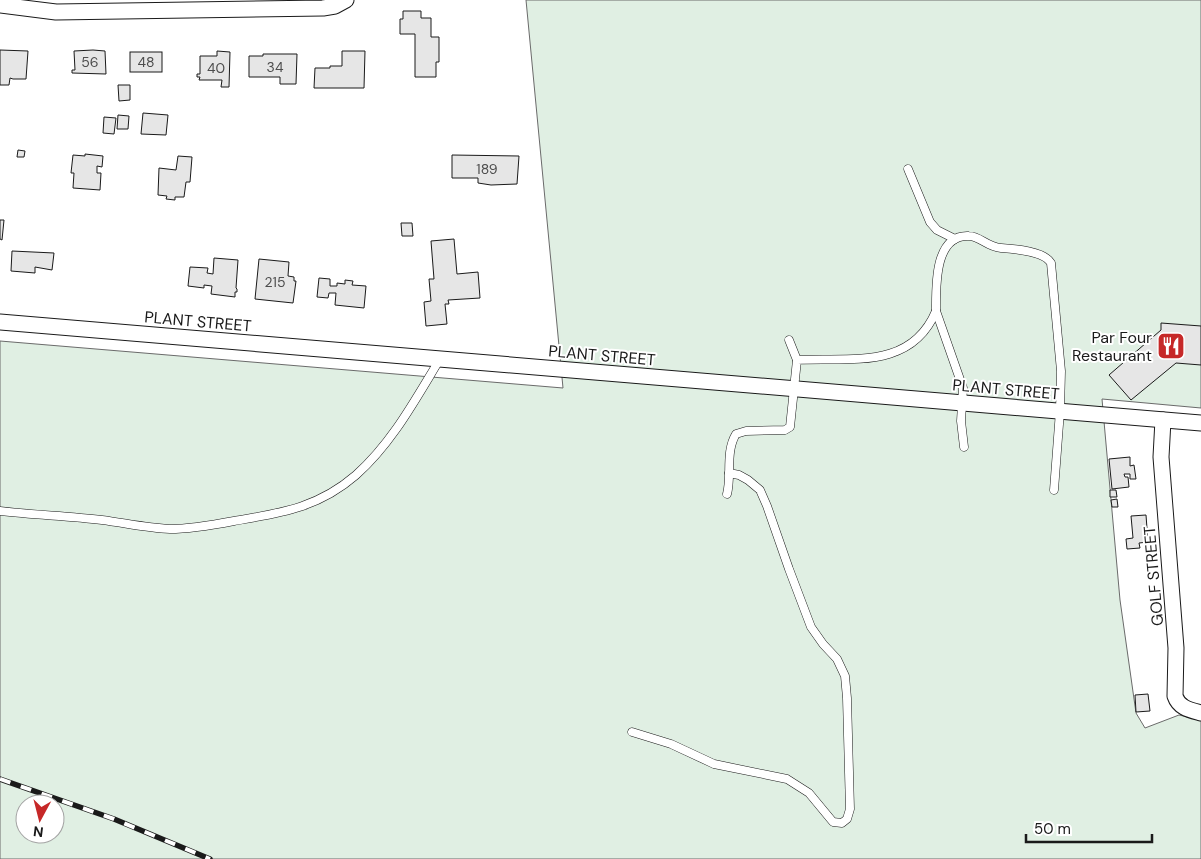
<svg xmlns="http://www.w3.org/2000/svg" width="1201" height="859" font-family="'DM Sans',sans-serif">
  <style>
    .green { fill: #e0efe3; stroke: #6a6a6a; fill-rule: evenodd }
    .building { fill: #e6e6e6; stroke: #1a1a1a }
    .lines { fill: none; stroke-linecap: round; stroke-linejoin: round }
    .service-casing { stroke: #1a1a1a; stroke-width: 9 }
    .minor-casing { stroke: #1a1a1a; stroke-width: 17 }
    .service { stroke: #fff; stroke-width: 8 }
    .minor { stroke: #fff; stroke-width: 15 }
    .rail-casing { stroke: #1a1a1a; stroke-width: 5.5 }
    .rail { stroke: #fff; stroke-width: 4; stroke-dasharray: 11; stroke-linecap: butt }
    .labels { text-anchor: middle; stroke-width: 4; stroke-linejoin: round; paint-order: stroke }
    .number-label { font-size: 14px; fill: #4d4d4d }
    .street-label { font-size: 16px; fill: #1a1a1a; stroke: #fff }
    .poi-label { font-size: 16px; fill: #1a1a1a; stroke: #fff; text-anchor: end }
  </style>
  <rect width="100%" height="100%" fill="#fff"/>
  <path class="green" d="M 526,0 L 1201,0 L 1201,408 L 1102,399 L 1120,600 L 1136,713 L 1145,728 L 1179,715 L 1201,720 L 1201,859 L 0,859 L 0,341 L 563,388 ZM 25,804 L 55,804 L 55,834 L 25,834 Z"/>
  <g class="building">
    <path d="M 403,11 L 421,11 L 421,18 L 431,18 L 431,37 L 439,37 L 439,62 L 436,62 L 436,77 L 415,77 L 415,34 L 400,34 L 400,19 L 403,19 Z"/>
    <path d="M 0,50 L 28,51 L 26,79 L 13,79 L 10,78 L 9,85 L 0,85 Z"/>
    <path d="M 93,50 L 105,51 L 106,74 L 72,73 L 72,70 L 75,70 L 74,51 Z"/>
    <path d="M 217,51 L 230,52 L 229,87 L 221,87 L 222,80 L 199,80 L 200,77 L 197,77 L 197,74 L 200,74 L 200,56 L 217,56 Z"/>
    <path d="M 342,51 L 365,51 L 364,88 L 314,88 L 315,68 L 330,68 L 330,66 L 342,66 Z"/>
    <rect x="130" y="52" width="32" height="20"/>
    <path d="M 263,54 L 297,54 L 296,84 L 280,84 L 280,77 L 249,77 L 249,56 L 263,56 Z"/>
    <path d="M 118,85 L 130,85 L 130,100 L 119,101 Z"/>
    <path d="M 143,113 L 168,115 L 166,135 L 141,134 Z"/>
    <path d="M 118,115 L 129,116 L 128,129 L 117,129 Z"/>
    <path d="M 104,117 L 116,118 L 114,134 L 103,133 Z"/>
    <path d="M 18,150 L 25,151 L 24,157 L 17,157 Z"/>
    <path d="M 85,154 L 103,156 L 102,167 L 97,166 L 97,173 L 101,173 L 100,190 L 73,188 L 74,173 L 71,173 L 73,155 L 85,156 Z"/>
    <path d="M 452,155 L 519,156 L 517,184 L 491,185 L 478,183 L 478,178 L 452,178 Z"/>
    <path d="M 178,156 L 192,157 L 190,182 L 186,182 L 184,197 L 175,197 L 175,200 L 166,199 L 167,196 L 158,195 L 159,168 L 176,170 Z"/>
    <path d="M 0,220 L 4,220 L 2,240 L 0,239 Z"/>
    <path d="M 401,223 L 412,223 L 413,236 L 402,236 Z"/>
    <path d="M 454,239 L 457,274 L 478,272 L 480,298 L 448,300 L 449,304 L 445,304 L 447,324 L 426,326 L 424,302 L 431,301 L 429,279 L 434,279 L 431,241 Z"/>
    <path d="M 12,251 L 54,253 L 52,270 L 35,267 L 35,273 L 11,271 Z"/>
    <path d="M 214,258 L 238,260 L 236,288 L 237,289 L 237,292 L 235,292 L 235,297 L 211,294 L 212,286 L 204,285 L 204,288 L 188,286 L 190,267 L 208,268 L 207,273 L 213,274 Z"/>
    <path d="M 259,259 L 289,262 L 288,276 L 294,277 L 294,281 L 296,281 L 293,303 L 255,299 Z"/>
    <path d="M 319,278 L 330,279 L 330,286 L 337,286 L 337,283 L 345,284 L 345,280 L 353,281 L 352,285 L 366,286 L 364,308 L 335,305 L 336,293 L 329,293 L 328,298 L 317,297 Z"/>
    <path d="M 1161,323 L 1201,326 L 1201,365 L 1176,363 L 1131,400 L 1109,375 L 1161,330 Z"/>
    <path d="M 1130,457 L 1130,466 L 1134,465 L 1136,479 L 1130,479 L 1130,474 L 1124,474 L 1125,477 L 1128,477 L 1129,487 L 1112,489 L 1109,459 Z"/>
    <path d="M 1110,490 L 1116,490 L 1117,497 L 1110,497 Z"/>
    <path d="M 1117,499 L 1118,507 L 1112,507 L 1111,500 Z"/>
    <path d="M 1146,515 L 1148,542 L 1139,543 L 1140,548 L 1127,549 L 1126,539 L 1133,538 L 1131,516 Z"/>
    <path d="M 1148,694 L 1150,711 L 1136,712 L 1135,695 Z"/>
  </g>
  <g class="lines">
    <defs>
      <g id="service">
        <path d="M 908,169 L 930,222 L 937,230 L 955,239"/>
        <path d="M 789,340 L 797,360"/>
        <path d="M 964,447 L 961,421 L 963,388 L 936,311 C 936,287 934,234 969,236 C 980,236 987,247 1001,248 C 1015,249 1044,251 1051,263 L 1061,371 L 1060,411 L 1054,490"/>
        <path d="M 727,494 C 732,475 725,452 736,434 L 746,431 L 785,430 L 790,427 L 797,360 C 848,357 911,371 936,311"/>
        <path d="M 0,511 C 34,515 68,516 102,520 C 125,523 147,528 170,529 C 191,529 213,525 234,521 C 281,513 318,508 356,475 C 392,443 415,400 440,359"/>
        <path d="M 632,732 L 671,744 L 714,764 L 787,779 L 809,793 L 833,822 L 842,823 L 847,819 L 850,809 L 847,698 L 845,676 L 837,659 L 823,644 L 811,627 L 789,569 L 767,506 L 760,490 L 748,480 L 739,475 L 729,473"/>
      </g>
      <g id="minor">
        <path d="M 0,5 L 56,12 L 323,8 L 335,6 L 346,0"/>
        <path d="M 0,322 L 1201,423"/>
        <path d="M 1163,420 L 1161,457 L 1176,648 L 1175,696 C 1179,708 1190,710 1201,713"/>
      </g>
    </defs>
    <use href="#service" class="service-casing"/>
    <use href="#minor" class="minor-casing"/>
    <use href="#service" class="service"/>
    <use href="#minor" class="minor"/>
    <defs>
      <path id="rail" d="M 0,779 L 114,819 L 210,859"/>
    </defs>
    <use href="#rail" class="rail-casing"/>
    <use href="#rail" class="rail"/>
  </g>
  <defs>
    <symbol id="restaurant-square" viewBox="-11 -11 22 22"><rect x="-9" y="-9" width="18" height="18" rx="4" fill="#c62828" stroke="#fff"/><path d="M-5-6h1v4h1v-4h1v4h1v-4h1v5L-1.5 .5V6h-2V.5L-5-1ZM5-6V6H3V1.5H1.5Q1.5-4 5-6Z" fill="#fff"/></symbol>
  </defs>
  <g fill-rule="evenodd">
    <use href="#restaurant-square" x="1155" y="330" width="32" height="32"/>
  </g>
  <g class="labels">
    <g class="number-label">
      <text x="90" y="67">56</text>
      <text x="146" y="67">48</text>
      <text x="275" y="72">34</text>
      <text x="216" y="73">40</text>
      <text x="487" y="174">189</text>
      <text x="275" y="287">215</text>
    </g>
    <g class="street-label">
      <text transform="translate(198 321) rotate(5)" y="6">PLANT STREET</text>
      <text transform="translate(602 355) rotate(5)" y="6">PLANT STREET</text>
      <text transform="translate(1006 389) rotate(5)" y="6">PLANT STREET</text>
      <text transform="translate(1153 576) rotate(-95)" y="6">GOLF STREET</text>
    </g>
    <g class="poi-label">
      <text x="1152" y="343">Par Four<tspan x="1152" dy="18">Restaurant</tspan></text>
    </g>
  </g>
  <g transform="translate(40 819) rotate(187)"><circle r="24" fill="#ffffff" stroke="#a3a3a3"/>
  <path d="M0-4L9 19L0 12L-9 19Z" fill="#c62828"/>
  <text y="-8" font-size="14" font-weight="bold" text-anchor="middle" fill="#1a1a1a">N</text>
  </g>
  <path d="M1026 834v8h126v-8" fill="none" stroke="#1a1a1a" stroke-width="2.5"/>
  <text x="1034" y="834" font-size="15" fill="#1a1a1a" stroke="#ffffff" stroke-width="4" paint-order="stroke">50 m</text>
</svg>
